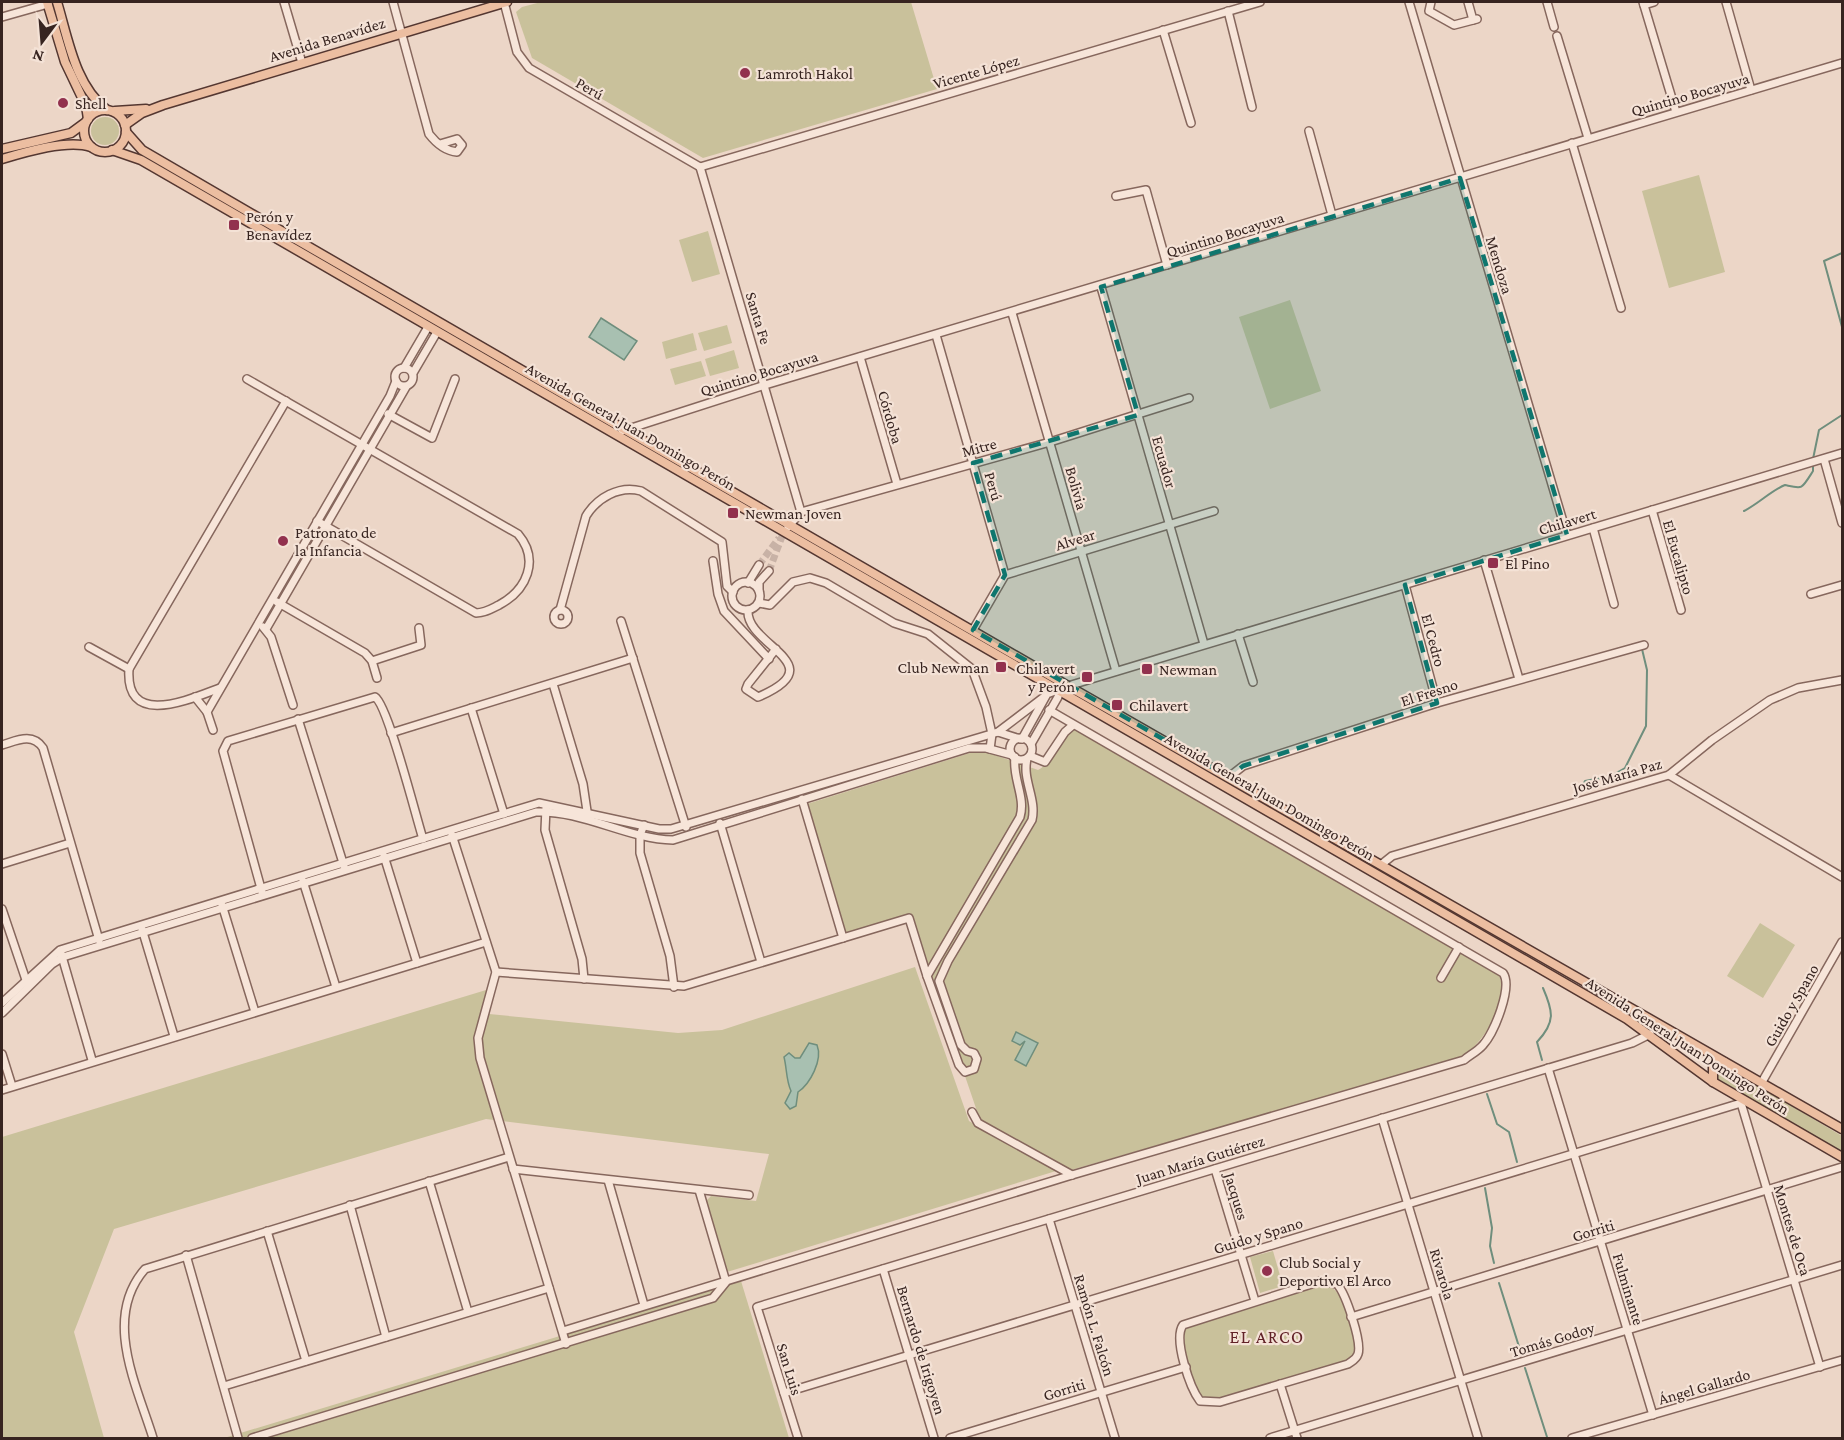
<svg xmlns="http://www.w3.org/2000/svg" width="1844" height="1440" font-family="'Crimson Pro',serif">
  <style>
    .green { fill: #c9c19b }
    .water { fill: #a8c0b1; stroke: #6f8e7d; stroke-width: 1.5 }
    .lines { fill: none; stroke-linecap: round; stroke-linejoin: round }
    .stream { stroke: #6f8e7d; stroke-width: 2 }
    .minor-tunnel { stroke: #c8b2a6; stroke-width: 7; stroke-dasharray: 7 3.5; stroke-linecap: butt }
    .minor-casing { stroke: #86675d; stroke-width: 10 }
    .major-casing { stroke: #543731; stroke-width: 11 }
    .minor { stroke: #f7e5d9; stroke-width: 7 }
    .major { stroke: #ecbea1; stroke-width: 8 }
    .marked { fill: #0f766e; fill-opacity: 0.2; stroke: #0f766e; stroke-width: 4.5; stroke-dasharray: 12 8; stroke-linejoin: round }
    .poi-dot { fill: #92314e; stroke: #f4e2d6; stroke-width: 2 }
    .labels { text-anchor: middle; stroke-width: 4.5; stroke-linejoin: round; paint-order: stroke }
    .street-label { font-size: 16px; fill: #372420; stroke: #f4e2d6 }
    .poi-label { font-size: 16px; fill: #372420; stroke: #f4e2d6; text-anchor: start }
    .neighbourhood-label { font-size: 18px; letter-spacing: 1.5px; fill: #622228; stroke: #f4e2d6 }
  </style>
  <rect width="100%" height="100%" fill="#ecd6c7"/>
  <g class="green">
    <path d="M 541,2 L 911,2 L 937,89 L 703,158 L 532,58 L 516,12 L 522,7 Z"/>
    <circle cx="105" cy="131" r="14"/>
    <path d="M 1699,175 L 1725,272 L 1669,288 L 1642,191 Z"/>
    <path d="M 708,231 L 720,274 L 692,282 L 679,240 Z"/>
    <path d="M 1290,300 L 1321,391 L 1270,409 L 1239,317 Z"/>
    <path d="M 727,325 L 732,343 L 704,351 L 698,333 Z"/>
    <path d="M 693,333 L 697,350 L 666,359 L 662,342 Z"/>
    <path d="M 734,350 L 739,368 L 710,376 L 705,359 Z"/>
    <path d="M 701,361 L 706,376 L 675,385 L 670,369 Z"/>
    <path d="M 1075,729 L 1498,974 C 1513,999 1481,1047 1459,1059 L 1071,1170 L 980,1120 L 910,915 L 846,934 L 807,804 L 970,753 L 989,753 L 1038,770 C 1055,761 1060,734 1075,729 Z"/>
    <path d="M 1760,923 L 1795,945 L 1763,998 L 1727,976 Z"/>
    <path d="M 915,967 L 969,1121 L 1056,1171 L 727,1272 L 705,1202 L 711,1196 L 756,1201 L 769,1154 L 486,1119 L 114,1229 L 74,1332 L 104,1438 L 2,1438 L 2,1137 L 496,987 L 489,1014 L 678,1033 L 722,1030 Z"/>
    <path d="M 1724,1066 L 1842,1136 L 1842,1152 L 1718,1079 L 1718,1071 Z"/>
    <path d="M 1273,1251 L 1283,1286 L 1260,1293 L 1250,1257 Z"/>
    <path d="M 741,1281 L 789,1438 L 224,1438 Z"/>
    <path d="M 1325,1284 C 1347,1291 1350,1328 1356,1347 L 1355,1355 L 1350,1360 L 1219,1399 C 1213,1399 1206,1400 1201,1396 C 1192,1388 1180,1336 1186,1327 Z"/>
  </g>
  <g class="water">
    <path d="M 601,318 L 637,341 L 624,360 L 589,337 Z"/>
    <path d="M 1016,1032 L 1038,1043 L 1026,1066 L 1015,1060 L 1025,1041 L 1020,1045 L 1012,1041 Z"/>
    <path d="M 809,1043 L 817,1045 C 823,1060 810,1084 798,1092 L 796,1106 L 790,1109 L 785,1103 L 791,1091 C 786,1080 787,1069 784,1057 L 789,1053 L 795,1058 L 800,1058 Z"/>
  </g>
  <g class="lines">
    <g class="stream">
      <path d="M 1842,253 L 1824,261 L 1842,327"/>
      <path d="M 1813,459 L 1819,430 L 1842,415"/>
      <path d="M 1744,511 C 1758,504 1772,490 1785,485 C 1803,489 1801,490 1813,471 L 1813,464"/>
      <path d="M 1583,792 L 1582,787 L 1585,781 L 1611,776 L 1625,768 L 1646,726 L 1647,670 L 1642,649"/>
      <path d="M 1542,1060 L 1537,1042 C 1556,1022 1553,1011 1543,988"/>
      <path d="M 1487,1094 L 1497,1124 L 1509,1132 L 1517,1162"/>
      <path d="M 1485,1188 L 1492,1228 L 1490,1246 L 1494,1263"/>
      <path d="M 1499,1283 L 1521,1353"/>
      <path d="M 1525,1368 L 1547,1437"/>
    </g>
    <g class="minor-tunnel">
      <path d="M 759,565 L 779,538"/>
      <path d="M 769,571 L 784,531"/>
    </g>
    <defs>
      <g id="minor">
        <path d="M 284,2 L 302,63"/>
        <path d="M 393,2 L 429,134 C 436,143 446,151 457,152 L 462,145 L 457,139 L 440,144"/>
        <path d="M 504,2 L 517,52 L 529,68 L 700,167"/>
        <path d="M 1409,2 L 1567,535"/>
        <path d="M 1431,2 L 1429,11 L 1454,25 L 1477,19"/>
        <path d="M 1468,2 L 1473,20"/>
        <path d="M 1547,2 L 1554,27"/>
        <path d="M 1643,2 L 1676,112"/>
        <path d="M 1726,2 L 1751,90"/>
        <path d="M 1644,5 L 1654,2"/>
        <path d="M 1228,11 L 1252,107"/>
        <path d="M 2,17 L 48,4"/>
        <path d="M 1163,30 L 1191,123"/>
        <path d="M 1557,36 L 1588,138"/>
        <path d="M 1309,131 L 1332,215"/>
        <path d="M 1572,143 L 1621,308"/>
        <path d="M 700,167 L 1260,2"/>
        <path d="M 700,167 L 801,512"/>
        <path d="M 1116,196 L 1146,190 L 1167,265"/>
        <path d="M 1101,287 L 1204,644"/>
        <path d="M 1012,313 L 1116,671"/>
        <path d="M 936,335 L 1005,575"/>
        <path d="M 860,357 L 897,484"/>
        <circle cx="404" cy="377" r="9"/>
        <path d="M 404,368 L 428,327"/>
        <path d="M 413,373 L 437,332"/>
        <path d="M 247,379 L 518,534 C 540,560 527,590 499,605 C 491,609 485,613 476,613 L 317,521"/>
        <path d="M 388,414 L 432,438 L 455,379"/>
        <path d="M 622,431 L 765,385 L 1842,63"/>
        <path d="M 1824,459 L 1842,523"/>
        <path d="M 1652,510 L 1681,610"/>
        <path d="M 788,527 L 801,512 L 1050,442 L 1189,398"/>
        <path d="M 1593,528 L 1614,604"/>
        <path d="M 1484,560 L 1519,679"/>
        <path d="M 713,561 L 718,594 L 724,611 L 769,659"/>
        <circle cx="746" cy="596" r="14"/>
        <path d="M 748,583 L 759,565"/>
        <path d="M 1405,585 L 1437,703"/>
        <path d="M 759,591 L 759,582 L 769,571"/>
        <path d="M 1811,594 L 1842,585"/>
        <path d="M 277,602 L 365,653 L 372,661 L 377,678"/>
        <path d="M 759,603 L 770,605 L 793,582 L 810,578 L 826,583 L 894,623 L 928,634 L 972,669 L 986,707 L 992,734 L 990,749"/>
        <path d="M 560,610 L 586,516 C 597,498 619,485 641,491 L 722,542 L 727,586 L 733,592"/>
        <path d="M 748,610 C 745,646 836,664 758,697 L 746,689 L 748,684 L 776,649"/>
        <circle cx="561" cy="617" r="7"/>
        <path d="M 621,621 L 686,827"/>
        <path d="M 263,627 L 271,637 L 293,705"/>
        <path d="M 266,629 L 406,387"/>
        <path d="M 973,630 L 1005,575 L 1214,511"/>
        <path d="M 1238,634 L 1253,682"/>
        <path d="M 89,647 L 129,669"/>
        <path d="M 372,661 L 421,645 L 419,628"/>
        <path d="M 553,684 L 583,784 L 587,811"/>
        <path d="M 220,688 C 190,699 125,729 129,669 L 286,401"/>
        <path d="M 195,697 L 207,712"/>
        <path d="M 471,708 L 504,814"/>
        <path d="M 298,719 L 344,866"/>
        <path d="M 213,730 L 207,712 L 390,396 L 396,381"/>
        <path d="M 998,732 L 1044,697"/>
        <path d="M 391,733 L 633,658"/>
        <circle cx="1021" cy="749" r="11"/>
        <path d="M 1022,739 L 1047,694 L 1068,686 L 1842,453"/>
        <path d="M 1031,744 L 1058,697 L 1059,691"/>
        <path d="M 2,745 C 16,741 32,732 43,748 L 99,940"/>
        <path d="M 1030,756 L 1045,762 L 1065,732 L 1073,725"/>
        <path d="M 1015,757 C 1012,778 1026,797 1020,817 L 927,976 L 959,1065 L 965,1072 L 974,1069 L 977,1059 L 974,1053 L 967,1051 L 961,1045 L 939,981 L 948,961 L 1032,820 C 1037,799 1022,780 1027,759"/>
        <path d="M 1669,775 L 1842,877"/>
        <path d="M 1229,777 L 1243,766 L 1437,703 L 1644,645"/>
        <path d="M 802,799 L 843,938"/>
        <path d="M 546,808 L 545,830 L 582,959 L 584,979"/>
        <path d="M 720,823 L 761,962"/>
        <path d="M 644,825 L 640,835 L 640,853 L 670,956 L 674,987"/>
        <path d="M 452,835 L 496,972 L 478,1038 L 480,1058 L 566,1344"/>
        <path d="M 384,856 L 417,963"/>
        <path d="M 2,864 L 70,843"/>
        <path d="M 1382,864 L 1392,856 L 1669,775 L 1712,740 L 1770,700 L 1798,688 L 1842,680"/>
        <path d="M 303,881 L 336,987"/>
        <path d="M 262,892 L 223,751 L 228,741 L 375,697 C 388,705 416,817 423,839"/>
        <path d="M 222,905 L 255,1012"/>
        <path d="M 2,909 L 26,980"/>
        <path d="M 142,929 L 174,1036"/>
        <path d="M 61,953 L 92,1060"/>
        <path d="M 496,972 L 684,986 L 909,918 L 927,976"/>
        <path d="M 1441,978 L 1459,947"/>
        <path d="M 2,1003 L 60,950 L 539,803 L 659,829 L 671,829 L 998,732 L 1020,739"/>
        <path d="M 2,1013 L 52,964 L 63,957 L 536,812 C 583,810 627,839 673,840 L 969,748 L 986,748 L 1012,755"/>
        <path d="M 2,1054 L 12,1086"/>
        <path d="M 1548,1068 L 1653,1415"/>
        <path d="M 1762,1082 L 1842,942"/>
        <path d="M 2,1090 L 486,942"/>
        <path d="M 1743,1101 L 1741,1103 L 1820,1367"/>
        <path d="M 972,1112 L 978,1123 L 1072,1175"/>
        <path d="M 1382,1118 L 1478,1438"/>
        <path d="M 513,1169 L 749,1195"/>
        <path d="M 1215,1169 L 1255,1301"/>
        <path d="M 608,1180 L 644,1305"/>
        <path d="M 429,1181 L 468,1312"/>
        <path d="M 350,1205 L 386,1337"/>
        <path d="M 1049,1219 L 1115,1438"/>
        <path d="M 267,1231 L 306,1361"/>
        <path d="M 186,1255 L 238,1438"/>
        <path d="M 883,1269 L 934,1438"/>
        <path d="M 1321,1281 L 1337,1284 C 1346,1294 1362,1342 1358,1354 C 1356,1360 1352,1361 1348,1364 L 1220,1402 L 1200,1401 C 1190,1388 1173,1339 1183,1325 Z"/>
        <path d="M 1351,1317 L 1842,1167"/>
        <path d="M 563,1331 L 1072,1175 L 1464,1060 C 1470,1055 1478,1051 1483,1045 C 1494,1033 1513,987 1503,973 L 1049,710"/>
        <path d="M 1280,1384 L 1297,1438"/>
        <path d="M 224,1386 L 549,1288"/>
        <path d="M 784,1393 L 1741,1103"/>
        <path d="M 153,1438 C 137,1386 102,1318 145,1269 L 509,1157"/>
        <path d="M 252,1438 L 713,1298 L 726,1282 L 699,1190"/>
        <path d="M 798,1438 L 757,1307 L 1632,1043 L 1650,1034"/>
        <path d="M 950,1438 L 1186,1367"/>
        <path d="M 1270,1438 L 1842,1265"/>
        <path d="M 1572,1438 L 1842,1360"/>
      </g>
      <g id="major">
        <path d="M 47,2 L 65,62 L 86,106 L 88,119"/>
        <path d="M 57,2 C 68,38 75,86 107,110"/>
        <circle cx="105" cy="131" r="21"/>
        <path d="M 115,111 L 146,109"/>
        <path d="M 125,125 L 142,113 L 163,105 L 507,2"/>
        <path d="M 126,132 L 142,150 L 259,218 L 1068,686 L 1842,1129"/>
        <path d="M 2,149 L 71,133 L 86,122"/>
        <path d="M 112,150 L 141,160 L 1627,1019 L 1713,1082 L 1842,1157"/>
        <path d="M 2,159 C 25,152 68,139 91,147"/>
        <path d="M 1713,1082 L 1713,1065 L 1724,1062"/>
      </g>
    </defs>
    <use href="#minor" class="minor-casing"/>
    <use href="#major" class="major-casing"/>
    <use href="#minor" class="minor"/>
    <use href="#major" class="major"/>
  </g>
  <path class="marked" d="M 1460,178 L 1567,535 L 1405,585 L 1437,703 L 1243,766 L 1229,777 L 973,630 L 1005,575 L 973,463 L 1138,415 L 1101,287 Z"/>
  <g class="poi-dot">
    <circle cx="745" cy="73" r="6"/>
    <circle cx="63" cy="103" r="6"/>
    <rect x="228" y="219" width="12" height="12" rx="3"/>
    <rect x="727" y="507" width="12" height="12" rx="3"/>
    <circle cx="283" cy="541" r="6"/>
    <rect x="1487" y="557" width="12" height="12" rx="3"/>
    <rect x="995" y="661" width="12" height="12" rx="3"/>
    <rect x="1141" y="663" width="12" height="12" rx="3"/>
    <rect x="1081" y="671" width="12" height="12" rx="3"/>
    <rect x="1111" y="699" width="12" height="12" rx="3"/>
    <circle cx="1267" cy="1271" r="6"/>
  </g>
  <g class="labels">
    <g class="street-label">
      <text transform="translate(327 39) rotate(-17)" y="6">Avenida Benavídez</text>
      <text transform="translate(976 71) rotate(-16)" y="6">Vicente López</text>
      <text transform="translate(590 88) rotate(30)" y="6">Perú</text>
      <text transform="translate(1690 94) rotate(-16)" y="6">Quintino Bocayuva</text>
      <text transform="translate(1225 234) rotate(-17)" y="6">Quintino Bocayuva</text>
      <text transform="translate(1500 265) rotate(73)" y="6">Mendoza</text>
      <text transform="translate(759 318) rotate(73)" y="6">Santa Fe</text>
      <text transform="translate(759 373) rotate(-17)" y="6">Quintino Bocayuva</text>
      <text transform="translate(891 417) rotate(74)" y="6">Córdoba</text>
      <text transform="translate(631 426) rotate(30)" y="6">Avenida General Juan Domingo Perón</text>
      <text transform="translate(979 447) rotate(-15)" y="6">Mitre</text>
      <text transform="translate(1165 462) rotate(74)" y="6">Ecuador</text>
      <text transform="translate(994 486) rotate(74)" y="6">Perú</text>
      <text transform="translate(1077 488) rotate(74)" y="6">Bolivia</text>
      <text transform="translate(1567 521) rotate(-17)" y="6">Chilavert</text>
      <text transform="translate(1075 539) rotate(-17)" y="6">Alvear</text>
      <text transform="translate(1679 557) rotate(74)" y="6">El Eucalipto</text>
      <text transform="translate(1434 640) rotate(75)" y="6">El Cedro</text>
      <text transform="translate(1429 692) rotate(-18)" y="6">El Fresno</text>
      <text transform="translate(1617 775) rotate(-16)" y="6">José María Paz</text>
      <text transform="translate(1270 796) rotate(30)" y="6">Avenida General Juan Domingo Perón</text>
      <text transform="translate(1791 1005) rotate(-60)" y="6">Guido y Spano</text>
      <text transform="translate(1688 1045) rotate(33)" y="6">Avenida General Juan Domingo Perón</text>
      <text transform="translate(1200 1159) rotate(-17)" y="6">Juan María Gutiérrez</text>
      <text transform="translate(1237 1196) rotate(73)" y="6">Jacques</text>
      <text transform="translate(1593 1230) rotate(-17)" y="6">Gorriti</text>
      <text transform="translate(1793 1230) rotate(73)" y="6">Montes de Oca</text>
      <text transform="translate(1258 1235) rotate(-17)" y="6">Guido y Spano</text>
      <text transform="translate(1443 1274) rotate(73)" y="6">Rivarola</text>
      <text transform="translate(1629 1289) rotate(73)" y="6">Fulminante</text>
      <text transform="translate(1095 1325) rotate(73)" y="6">Ramón L. Falcón</text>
      <text transform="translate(1552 1339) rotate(-17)" y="6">Tomás Godoy</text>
      <text transform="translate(922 1350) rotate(73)" y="6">Bernardo de Irigoyen</text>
      <text transform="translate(790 1369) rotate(73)" y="6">San Luis</text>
      <text transform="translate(1704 1386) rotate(-16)" y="6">Ángel Gallardo</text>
      <text transform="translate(1064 1389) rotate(-17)" y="6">Gorriti</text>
    </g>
    <g class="poi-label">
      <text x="757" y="79">Lamroth Hakol</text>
      <text x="75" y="109">Shell</text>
      <text x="246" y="222">Perón y<tspan x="246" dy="18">Benavídez</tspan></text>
      <text x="745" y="519">Newman Joven</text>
      <text x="295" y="538">Patronato de<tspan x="295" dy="18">la Infancia</tspan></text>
      <text x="1505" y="569">El Pino</text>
      <text x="989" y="673" text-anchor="end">Club Newman</text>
      <text x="1075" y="674" text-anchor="end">Chilavert<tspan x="1075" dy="18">y Perón</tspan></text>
      <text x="1159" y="675">Newman</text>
      <text x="1129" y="711">Chilavert</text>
      <text x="1279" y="1268">Club Social y<tspan x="1279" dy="18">Deportivo El Arco</tspan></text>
    </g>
    <g class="neighbourhood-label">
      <text x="1267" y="1343">EL ARCO</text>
    </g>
  </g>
  <rect width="1844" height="1440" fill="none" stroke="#372420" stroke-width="6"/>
  <g transform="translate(42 42) rotate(196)" stroke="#f4e2d6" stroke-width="4.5" paint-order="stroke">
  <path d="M0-4.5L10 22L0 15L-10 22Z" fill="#372420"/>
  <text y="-9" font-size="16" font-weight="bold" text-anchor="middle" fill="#372420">N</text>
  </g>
</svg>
